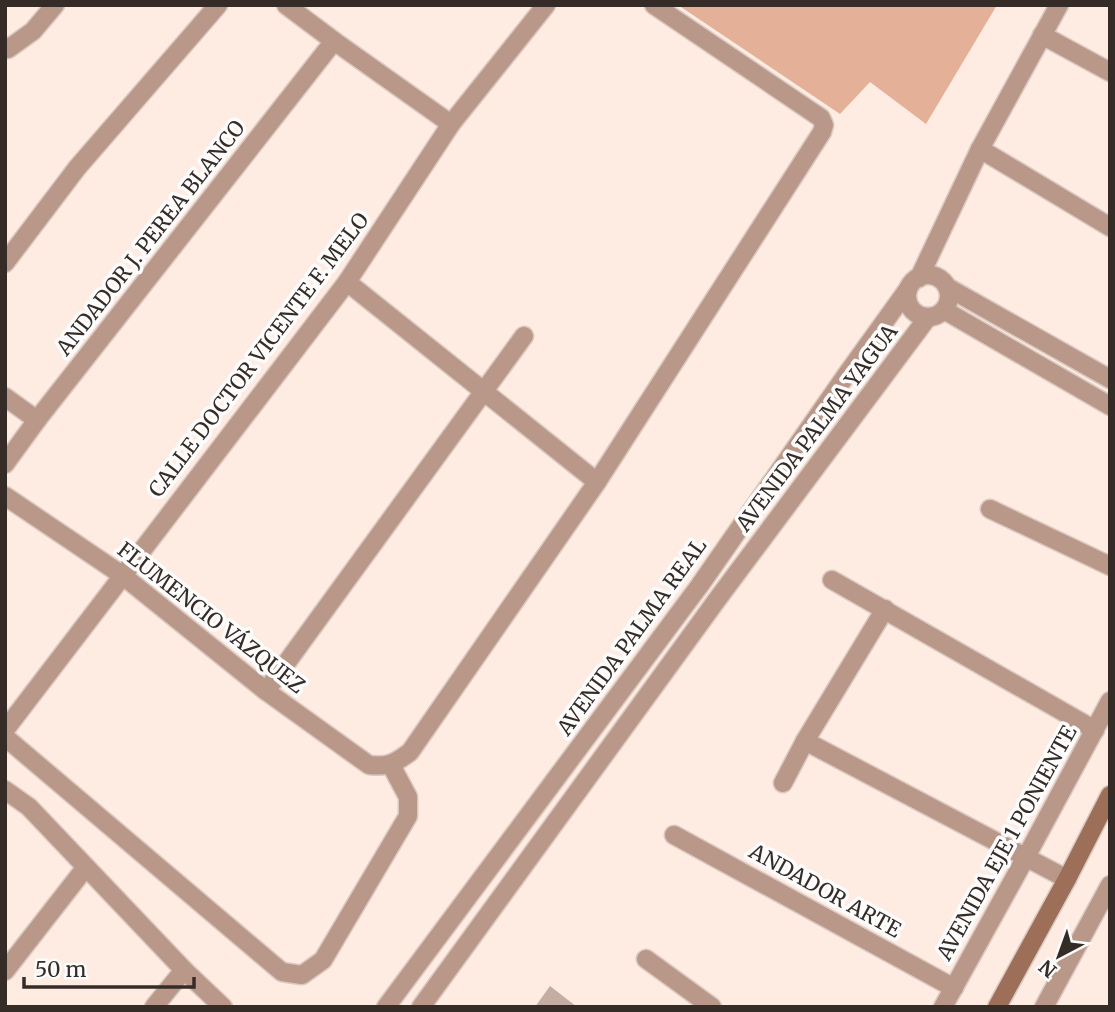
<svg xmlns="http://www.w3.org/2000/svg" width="1115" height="1012" font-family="Merriweather,serif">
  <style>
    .green { fill: #e5b098 }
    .building { fill: #c4ada3 }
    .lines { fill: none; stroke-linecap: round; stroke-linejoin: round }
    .street-casing { stroke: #dac9c1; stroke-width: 21 }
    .secondary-casing { stroke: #dac9c1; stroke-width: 21 }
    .street { stroke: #b99889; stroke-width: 18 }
    .secondary { stroke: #9d6e58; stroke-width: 18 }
    .labels { text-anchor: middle; stroke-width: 7; stroke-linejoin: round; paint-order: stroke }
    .street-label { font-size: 21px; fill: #352c28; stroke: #fcfcfc }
  </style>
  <rect width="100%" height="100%" fill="#feebe2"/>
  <path class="green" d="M 678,5 L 997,5 L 926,124 L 870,82 L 840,114 Z"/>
  <path class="building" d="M 550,986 L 577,1007 L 535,1007 Z"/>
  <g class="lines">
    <defs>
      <g id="street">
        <path d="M 286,5 L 334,41 L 451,124"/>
        <path d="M 1042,35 L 1110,72"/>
        <path d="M 5,48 L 8,49 L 33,31 L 55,5"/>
        <path d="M 980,149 L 1110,227"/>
        <path d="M 5,263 L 77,168 L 218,5"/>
        <circle cx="928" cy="296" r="21"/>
        <path d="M 919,278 L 980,149 L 1059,5"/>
        <path d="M 347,282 L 597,482"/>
        <path d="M 947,287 L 1110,379"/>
        <path d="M 944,310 L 1110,406"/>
        <path d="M 5,397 L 37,420"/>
        <path d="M 5,464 L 37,420 L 334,41"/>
        <path d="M 5,496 L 122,575 L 266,691 L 369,765 C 388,767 394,764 410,752 L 597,482 L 822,132 L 824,125 L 821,118 L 654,5"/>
        <path d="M 990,509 L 1110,566"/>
        <path d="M 832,580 L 1095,730"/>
        <path d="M 266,691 L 524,336"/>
        <path d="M 5,730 L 347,282 L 451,124 L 546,5"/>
        <path d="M 5,737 L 282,972 L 302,975 L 323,960 L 408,816 L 408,797 L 391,765"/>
        <path d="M 805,741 L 1067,879"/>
        <path d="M 783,783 L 805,741 L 885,609"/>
        <path d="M 5,790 L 29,807 L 184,970 L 223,1007"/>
        <path d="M 674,835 L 954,988"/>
        <path d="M 646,959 L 712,1007"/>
        <path d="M 5,971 L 86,867"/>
        <path d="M 154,1007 L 184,970"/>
        <path d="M 386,1007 L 700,585 L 847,374 L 908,289"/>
        <path d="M 421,1007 L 719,597 L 928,317"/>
        <path d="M 943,1007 L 1026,857 L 1110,701"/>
        <path d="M 1044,1007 L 1110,885"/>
      </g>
      <path id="secondary" d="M 997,1007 L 1067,879 L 1110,795"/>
    </defs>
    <use href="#street" class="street-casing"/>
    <use href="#secondary" class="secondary-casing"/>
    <use href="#street" class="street"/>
    <use href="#secondary" class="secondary"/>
  </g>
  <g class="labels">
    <g class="street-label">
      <text transform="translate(151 238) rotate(-52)" y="7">ANDADOR J. PEREA BLANCO</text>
      <text transform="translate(259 355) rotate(-53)" y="7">CALLE DOCTOR VICENTE F. MELO</text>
      <text transform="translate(817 428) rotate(-53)" y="7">AVENIDA PALMA YAGUA</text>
      <text transform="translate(211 618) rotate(38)" y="7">FLUMENCIO VÁZQUEZ</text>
      <text transform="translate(632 637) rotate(-54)" y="7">AVENIDA PALMA REAL</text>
      <text transform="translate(1007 843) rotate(-61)" y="7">AVENIDA EJE 1 PONIENTE</text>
      <text transform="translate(825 891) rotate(29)" y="7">ANDADOR ARTE</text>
    </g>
  </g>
  <rect width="1115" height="1012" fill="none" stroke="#352c28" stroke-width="14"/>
  <g transform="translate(1059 956) rotate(221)" stroke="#fcfcfc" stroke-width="5" paint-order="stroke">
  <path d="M0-5L12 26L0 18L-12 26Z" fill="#352c28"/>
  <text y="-10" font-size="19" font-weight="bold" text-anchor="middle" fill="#352c28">N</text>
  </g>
  <path d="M24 977v10h170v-10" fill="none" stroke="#352c28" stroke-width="3.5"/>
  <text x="35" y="977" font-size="21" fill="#352c28" stroke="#fcfcfc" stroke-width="5" paint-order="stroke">50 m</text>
</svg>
